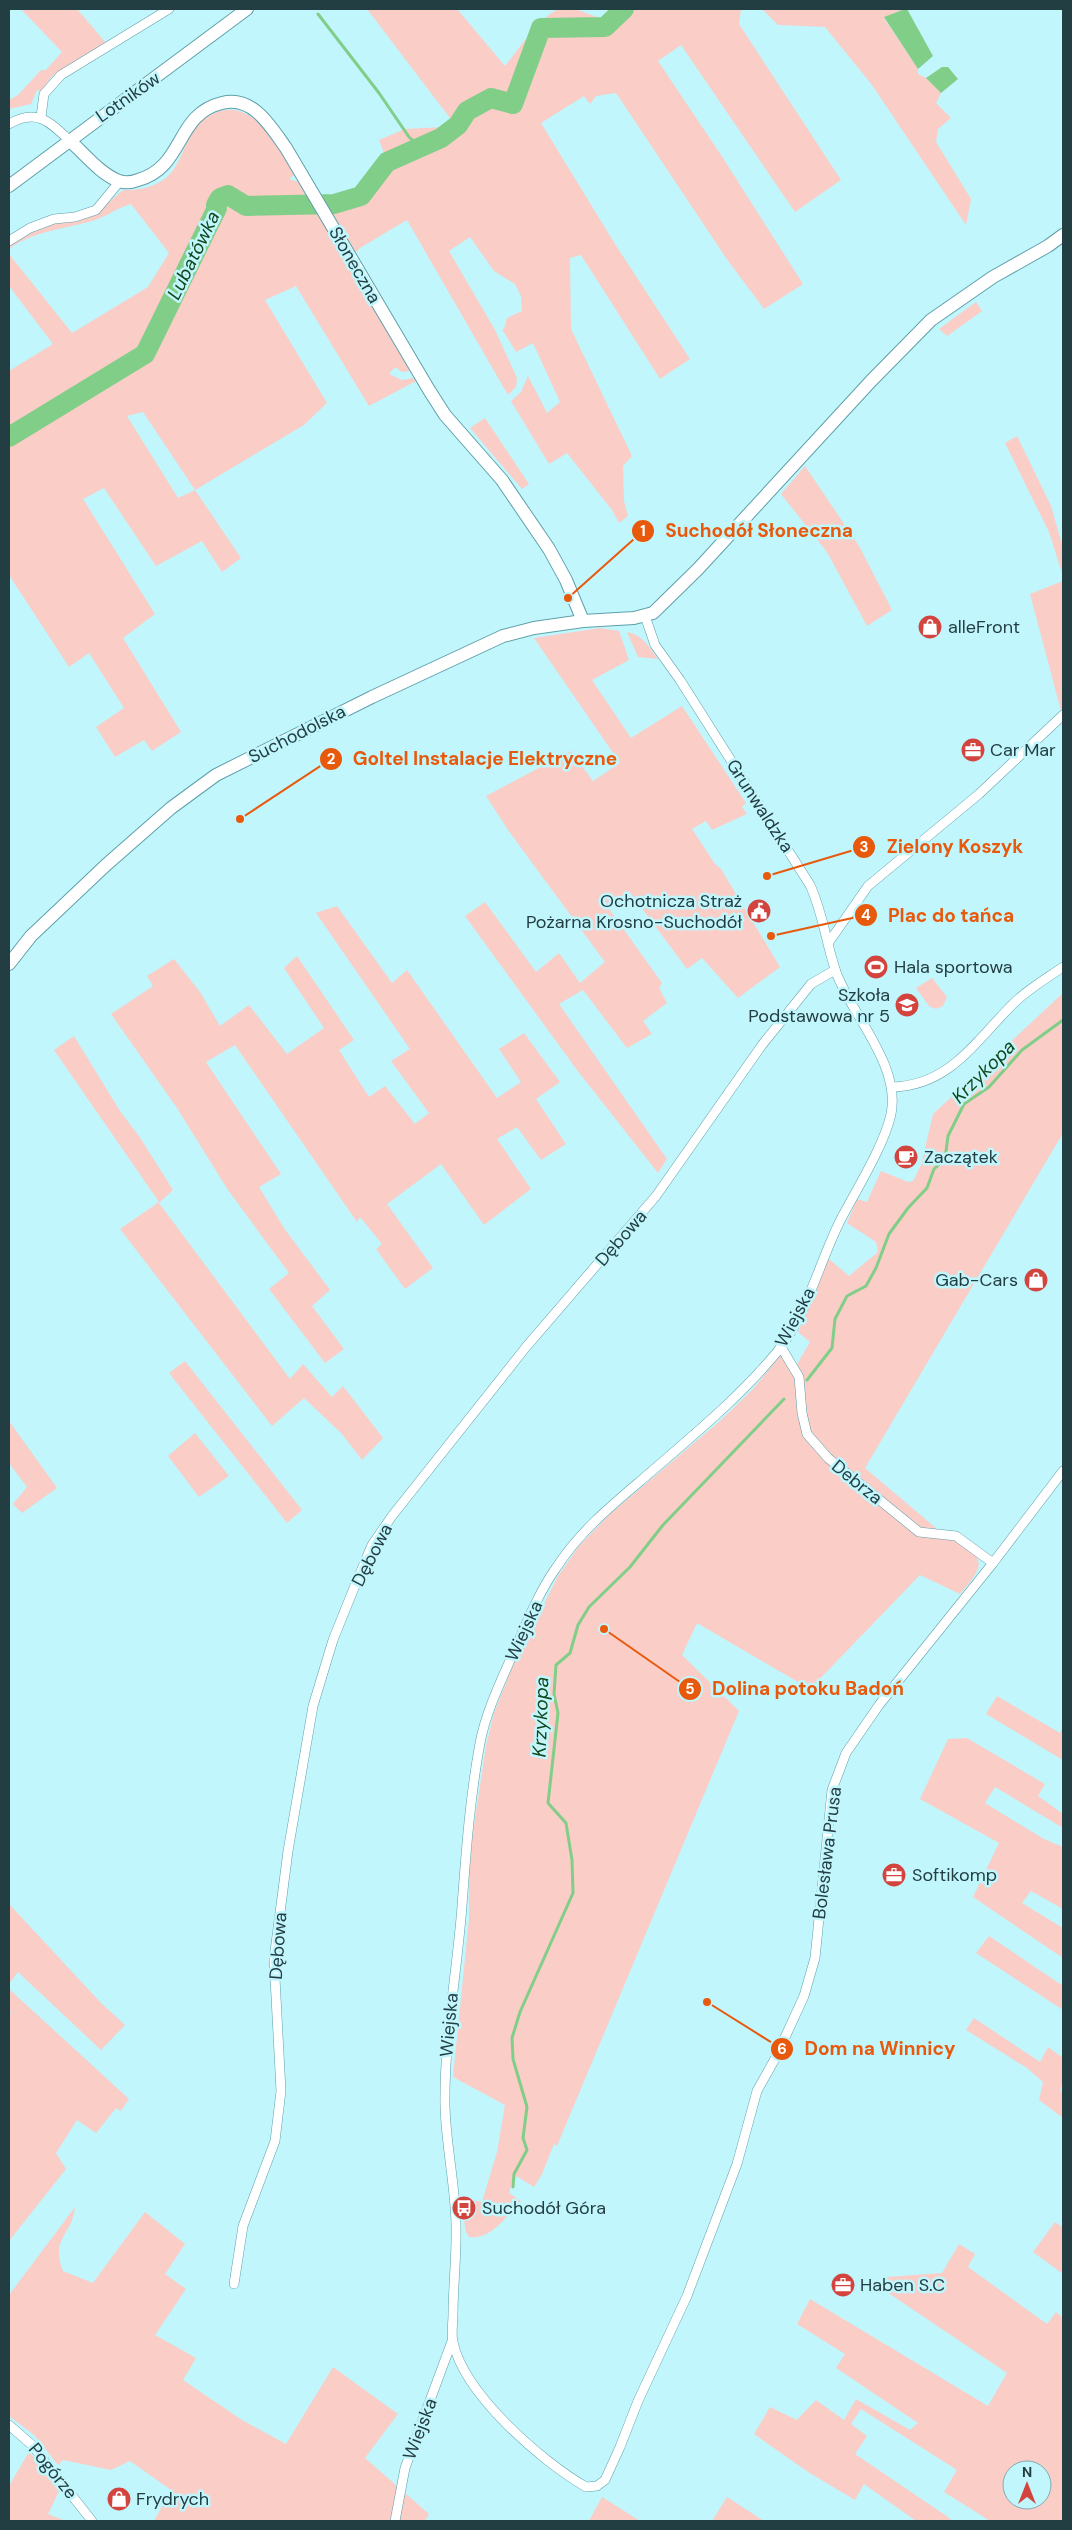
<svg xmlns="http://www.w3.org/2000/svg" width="1072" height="2530" font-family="'DM Sans',sans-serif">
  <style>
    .green { fill: #facdc7; fill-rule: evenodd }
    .water { fill: #81ce88 }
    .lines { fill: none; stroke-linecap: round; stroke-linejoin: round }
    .stream { stroke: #81ce88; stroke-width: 3 }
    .river { stroke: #81ce88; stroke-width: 20 }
    .street-casing { stroke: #5fa0a9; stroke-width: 10 }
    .secondary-casing { stroke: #5fa0a9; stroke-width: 14 }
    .street { stroke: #fff; stroke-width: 9 }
    .secondary { stroke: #fff; stroke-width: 12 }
    .labels { text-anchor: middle; stroke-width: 5; stroke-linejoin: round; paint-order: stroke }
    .street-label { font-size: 18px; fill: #233e42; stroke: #c1f6fd }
    .poi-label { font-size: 18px; fill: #233e42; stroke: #c1f6fd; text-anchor: start }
    .water-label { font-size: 19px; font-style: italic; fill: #10471b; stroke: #c1f6fd }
    .leader { fill: none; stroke: #e8590c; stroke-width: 2 }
    .callout-dot { fill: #e8590c; stroke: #c1f6fd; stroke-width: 2 }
    .mark-label { font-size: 15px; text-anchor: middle; font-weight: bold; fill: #fff }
    .callout-label { font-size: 19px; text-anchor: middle; font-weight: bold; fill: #e8590c; stroke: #c1f6fd; stroke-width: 5; stroke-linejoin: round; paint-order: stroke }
  </style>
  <rect width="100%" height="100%" fill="#c1f6fd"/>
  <g class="green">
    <path d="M 21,9 L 77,9 L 106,43 L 52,76 L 41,91 L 37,90 L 31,104 L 9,109 L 9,100 L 18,95 L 41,70 L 46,70 L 62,52 Z"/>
    <path d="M 367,9 L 457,9 L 505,66 C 516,52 543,14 559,9 C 571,5 590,15 602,19 L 614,9 L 741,9 L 739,24 L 841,180 L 795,212 L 681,45 L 658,61 L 721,155 L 803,284 L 764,309 L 726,258 L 616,93 L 596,96 L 590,104 L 584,96 L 541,123 L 615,244 L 690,359 L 660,379 L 581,255 L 570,258 L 571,329 L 632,456 L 623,466 L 624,501 L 628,516 L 619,523 L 612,510 L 567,453 L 549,464 L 511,401 L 521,392 L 528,376 L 547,413 L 560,402 L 533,343 L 516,352 L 502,329 L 504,329 L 507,318 L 522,311 L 521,296 L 515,284 L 494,271 L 470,237 L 449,251 L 495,330 L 517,378 L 516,387 L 508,395 L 407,220 L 360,248 L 346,263 L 408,364 L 409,371 L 402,372 L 395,367 L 389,374 L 402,380 L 413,378 L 416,381 L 369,406 L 296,286 L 265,300 L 327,403 L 304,425 L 195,490 L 241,558 L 222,572 L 202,541 L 156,566 L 104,488 L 83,499 L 155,614 L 123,638 L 181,732 L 152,751 L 144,740 L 115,757 L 96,727 L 124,708 L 89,653 L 69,667 L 9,575 L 9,371 L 53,344 L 9,286 L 9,254 L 72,333 L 148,287 L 169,253 L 131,204 C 117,208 106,217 92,221 C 64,229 33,231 9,249 L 9,245 L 43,226 L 74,220 L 100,210 L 123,190 C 136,190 148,189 160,182 C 179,172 183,146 194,129 C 199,121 207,117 215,113 C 253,96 280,148 295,174 L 289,179 L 299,182 L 308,201 L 319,203 L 360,193 L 387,161 L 379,140 L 405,129 L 445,127 L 453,122 ZM 143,412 L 195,490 L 178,498 L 127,416 Z"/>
    <path d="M 762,9 L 905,9 L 884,18 L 918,69 L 918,74 L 926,78 L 941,93 L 936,103 L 951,118 L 938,129 L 936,142 L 971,199 L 966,225 L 872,85 L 825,27 L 778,25 Z"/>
    <path d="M 976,302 L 982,311 L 947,336 L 939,329 Z"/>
    <path d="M 485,418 L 529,484 L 522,489 L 470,428 Z"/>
    <path d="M 1017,436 L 1051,506 L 1063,548 L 1063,576 L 1049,532 L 1005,443 Z"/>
    <path d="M 805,466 L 859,546 L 892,610 L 867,626 L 827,552 L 781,494 Z"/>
    <path d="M 1063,581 L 1063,709 L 1061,711 L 1030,594 Z"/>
    <path d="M 600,628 L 619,631 L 629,660 L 592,680 L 631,738 L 682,706 L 746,803 L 742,807 L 747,814 L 712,830 L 706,821 L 692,829 L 715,864 L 721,869 L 780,967 L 738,998 L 702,958 L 687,969 L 629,891 L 607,906 L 662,983 L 659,988 L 667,1003 L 643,1021 L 652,1034 L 627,1048 L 583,990 L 559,1004 L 667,1159 L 658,1173 L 577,1070 L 465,916 L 485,902 L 536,972 L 559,953 L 580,983 L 605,962 L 508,830 L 486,796 L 571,751 L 593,781 L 620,763 L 534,638 Z"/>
    <path d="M 627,632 C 643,635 649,647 658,659 L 638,657 Z"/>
    <path d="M 337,906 L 392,983 L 407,970 L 497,1098 L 521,1082 L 499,1049 L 524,1033 L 560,1082 L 536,1099 L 566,1144 L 541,1160 L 517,1127 L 497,1139 L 531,1189 L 484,1225 L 441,1164 L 387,1204 L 433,1268 L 405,1289 L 376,1249 L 382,1244 L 360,1217 L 357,1222 L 235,1045 L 206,1062 L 281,1174 L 259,1187 L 284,1228 L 330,1290 L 312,1306 L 344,1349 L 325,1363 L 269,1289 L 289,1273 L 228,1190 L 177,1108 L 111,1014 L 153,986 L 147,976 L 174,959 L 200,992 L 220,1026 L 249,1005 L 287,1054 L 324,1028 L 284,968 L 297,956 L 354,1040 L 339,1050 L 369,1097 L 385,1086 L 415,1124 L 429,1113 L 391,1061 L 410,1049 L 316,913 Z"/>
    <path d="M 932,978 L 947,997 L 943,1006 L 936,1009 L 929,1006 L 916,988 Z"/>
    <path d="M 1063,993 L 1063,1133 L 865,1468 L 950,1540 C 963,1540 985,1556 977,1571 C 973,1579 966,1587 960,1594 L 920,1575 L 810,1689 L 697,1623 L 682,1655 L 739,1711 L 557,2146 L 554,2144 L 542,2174 L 534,2187 L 516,2176 L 514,2188 L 511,2186 L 509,2193 L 521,2201 C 507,2215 492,2240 469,2237 L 466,2232 L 460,2198 L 482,2202 L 497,2152 L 505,2105 L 453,2077 L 469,1919 L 469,1859 L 486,1746 L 494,1713 L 514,1663 L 558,1576 L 579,1546 L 609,1515 L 720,1421 L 752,1390 L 781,1355 L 793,1371 L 810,1342 L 798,1332 L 829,1259 L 849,1276 L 878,1252 L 876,1242 L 847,1223 L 857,1199 L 867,1202 L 881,1171 L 908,1182 L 913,1181 L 921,1165 L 933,1114 Z"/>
    <path d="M 74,1036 L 120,1111 L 139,1136 L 173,1190 L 159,1203 L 290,1379 L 303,1364 L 332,1397 L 343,1386 L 383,1438 L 362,1460 L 342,1434 L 304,1398 L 272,1426 L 120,1229 L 159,1202 L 54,1050 Z"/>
    <path d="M 185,1361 L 302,1510 L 287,1523 L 169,1373 Z"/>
    <path d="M 9,1421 L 57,1488 L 22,1513 L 13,1504 L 27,1487 L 9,1463 Z"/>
    <path d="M 195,1433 L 229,1476 L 199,1497 L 168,1456 Z"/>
    <path d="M 997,1696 L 1060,1733 L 1063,1728 L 1063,1760 L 986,1714 Z"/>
    <path d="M 967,1738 L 1045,1784 L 1038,1796 L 1063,1814 L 1063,1828 L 995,1787 L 985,1803 L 1044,1839 L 1063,1847 L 1063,1909 L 1031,1891 L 1022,1903 L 1063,1928 L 1063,1958 L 973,1897 L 999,1843 L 920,1799 L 948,1739 Z"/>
    <path d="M 9,1904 L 101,2003 L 125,2025 L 101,2050 L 18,1972 L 9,1984 Z"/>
    <path d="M 989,1936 L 1063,1986 L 1063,2010 L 976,1953 Z"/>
    <path d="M 9,1989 L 129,2099 L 121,2111 L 116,2108 L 96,2133 L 77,2120 L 56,2153 L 66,2169 L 9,2241 L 9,2016 L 11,2013 L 9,2010 Z"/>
    <path d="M 974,2018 L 1040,2062 L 1048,2047 L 1063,2058 L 1063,2081 L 1060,2090 L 1063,2093 L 1063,2118 L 1039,2100 L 1043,2082 L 1027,2068 L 966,2030 Z"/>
    <path d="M 75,2207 C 72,2236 50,2238 63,2271 L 93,2283 L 145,2212 L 185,2244 L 165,2274 L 186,2289 L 155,2335 L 196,2358 L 183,2380 L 242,2420 L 286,2444 L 333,2367 L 398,2414 L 365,2458 L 429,2514 L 425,2521 L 154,2521 L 171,2490 L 130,2461 L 111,2470 L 63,2460 L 58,2465 L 34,2435 L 9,2416 L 9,2295 Z"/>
    <path d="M 1055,2222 L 1063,2228 L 1063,2274 L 1033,2252 Z"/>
    <path d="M 959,2244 L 975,2254 L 968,2267 L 1047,2324 L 1056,2312 L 1063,2318 L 1063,2521 L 990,2521 L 944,2492 L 957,2470 L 861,2409 L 851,2424 L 867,2436 L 855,2454 L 951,2519 L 949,2521 L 916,2521 L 864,2484 L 855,2500 L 808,2472 L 754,2434 L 770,2407 L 797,2420 L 816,2400 L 844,2420 L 856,2399 L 910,2430 L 918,2423 L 836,2368 L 845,2354 L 797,2324 L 810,2299 L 988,2406 L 1007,2373 L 881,2288 L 888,2277 L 942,2273 ZM 1012,2470 L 1042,2470 L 1042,2500 L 1012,2500 Z"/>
    <path d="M 29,2452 L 61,2487 L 48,2514 L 66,2521 L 9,2521 L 9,2486 Z"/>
    <path d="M 602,2497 L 640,2521 L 589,2521 Z"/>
    <path d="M 727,2497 L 764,2521 L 712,2521 Z"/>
  </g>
  <g class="water">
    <path d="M 905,9 L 907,9 L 933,56 L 918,69 L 884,17 Z"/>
    <path d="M 942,67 L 948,67 L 958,79 L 941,93 L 926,78 Z"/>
  </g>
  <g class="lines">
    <g class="stream">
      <path d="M 318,14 L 379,93 L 409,137 L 421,148"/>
      <path d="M 807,1380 L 832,1348 L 835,1319 L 847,1296 L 866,1286 L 876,1268 L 889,1234 L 908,1208 L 927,1188 L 934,1169 L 945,1159 L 948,1136 L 964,1104 L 989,1087 L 1022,1050 L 1063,1020"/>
      <path d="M 513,2187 L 514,2174 L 527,2150 L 523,2138 L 527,2107 L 513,2059 L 512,2038 L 520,2012 L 573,1893 L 572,1860 L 566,1823 L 548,1803 L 558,1713 L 554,1694 L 556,1665 L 570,1653 L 578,1625 L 589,1607 L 630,1567 L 663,1525 L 784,1399"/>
    </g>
    <path class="river" d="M 9,437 L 145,354 L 217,208 L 216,205 L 220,198 L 228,195 L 246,206 L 334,204 L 361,196 L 387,162 L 441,138 L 458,125 L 467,111 L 491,98 L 513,104 L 541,28 L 605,27 L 624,9"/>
    <defs>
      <g id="street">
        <path d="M 41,117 L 44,94 L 61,75 L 169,9"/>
        <path d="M 9,124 C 36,108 49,121 69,140"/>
        <path d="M 9,241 L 30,228 L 54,219 L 75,217 L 96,210 L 120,181"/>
        <path d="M 645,616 L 655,645 L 680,680 L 810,885 C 823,913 826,943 836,972 C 852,1016 901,1065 891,1114 C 885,1144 855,1192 840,1221 C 819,1263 807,1315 777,1352 C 739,1398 690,1438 645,1477 C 612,1505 580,1531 556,1568 C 539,1592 527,1622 515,1649 C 502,1679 486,1711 480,1743 C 470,1797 466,1852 462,1906 C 457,1973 444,2039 445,2106 C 446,2145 455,2184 456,2224 C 457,2254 453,2285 453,2315 C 453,2323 451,2334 453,2342 C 464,2394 541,2461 586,2487 L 597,2486 L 605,2480 L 620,2447 L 638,2401 L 687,2296 L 737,2164 L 757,2091 L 776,2057 L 804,1996 L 815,1958 L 832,1790 L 846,1753 L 879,1705 L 993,1563 L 1063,1471"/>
        <path d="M 829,942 L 868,886 L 979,794 L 1063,715"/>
        <path d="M 893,1087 C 951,1085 976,1040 1014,1003 C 1028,989 1047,978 1063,967"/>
        <path d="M 781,1347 L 799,1377 L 802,1413 L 807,1434 L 828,1458 L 919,1532 L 956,1536 L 993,1563"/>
        <path d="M 234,2284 L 243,2226 L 275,2141 L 281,2091 L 274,1959 L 288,1851 L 313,1706 L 333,1640 L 356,1583 L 372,1545 L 392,1516 L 526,1347 L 656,1196 L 762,1045 L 811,984 L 835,970"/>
        <path d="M 9,2425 L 32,2445 L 92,2521"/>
        <path d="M 395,2521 L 405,2468 L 452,2341"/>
      </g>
      <g id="secondary">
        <path d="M 69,140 C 84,153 100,174 119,181 C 125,183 133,182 138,180 C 185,167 175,114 222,103 C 253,95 271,127 286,148 L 429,390 L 445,415 L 502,480 L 549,549 L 566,580 L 583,621"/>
        <path d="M 9,186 L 247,9"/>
        <path d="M 9,964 L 31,936 L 106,865 L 171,808 L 216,775 L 372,697 L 503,636 L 534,628 L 583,621 L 634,618 L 653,613 L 698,569 L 871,381 L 931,320 L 993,277 L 1048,246 L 1063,235"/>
      </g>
    </defs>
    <use href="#street" class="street-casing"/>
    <use href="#secondary" class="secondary-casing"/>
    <use href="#street" class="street"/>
    <use href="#secondary" class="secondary"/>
  </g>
  <defs>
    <symbol id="shop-disc" viewBox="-11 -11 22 22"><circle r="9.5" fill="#d3443e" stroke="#c1f6fd"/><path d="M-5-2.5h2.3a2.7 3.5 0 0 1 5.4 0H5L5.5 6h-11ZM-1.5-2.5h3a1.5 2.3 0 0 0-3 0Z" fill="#fff"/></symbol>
    <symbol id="office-disc" viewBox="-11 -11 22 22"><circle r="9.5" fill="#d3443e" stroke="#c1f6fd"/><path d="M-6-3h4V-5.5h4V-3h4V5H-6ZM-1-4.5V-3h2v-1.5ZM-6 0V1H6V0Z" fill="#fff"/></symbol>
    <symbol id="civic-disc" viewBox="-11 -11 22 22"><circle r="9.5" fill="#d3443e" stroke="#c1f6fd"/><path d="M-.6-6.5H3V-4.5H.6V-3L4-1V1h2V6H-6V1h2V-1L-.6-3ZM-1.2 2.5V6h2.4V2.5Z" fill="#fff"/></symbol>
    <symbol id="stadium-disc" viewBox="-11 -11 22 22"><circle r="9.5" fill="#d3443e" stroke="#c1f6fd"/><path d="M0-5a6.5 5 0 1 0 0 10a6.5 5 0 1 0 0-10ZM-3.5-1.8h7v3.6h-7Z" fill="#fff"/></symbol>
    <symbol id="school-disc" viewBox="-11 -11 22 22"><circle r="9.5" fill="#d3443e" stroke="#c1f6fd"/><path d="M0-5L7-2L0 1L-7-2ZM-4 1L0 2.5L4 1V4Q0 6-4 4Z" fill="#fff"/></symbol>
    <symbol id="cafe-disc" viewBox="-11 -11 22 22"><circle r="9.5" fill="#d3443e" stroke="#c1f6fd"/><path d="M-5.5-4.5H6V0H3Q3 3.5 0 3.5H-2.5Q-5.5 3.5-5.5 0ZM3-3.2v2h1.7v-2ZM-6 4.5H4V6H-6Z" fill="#fff"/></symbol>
    <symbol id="bus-disc" viewBox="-11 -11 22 22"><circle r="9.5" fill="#d3443e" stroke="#c1f6fd"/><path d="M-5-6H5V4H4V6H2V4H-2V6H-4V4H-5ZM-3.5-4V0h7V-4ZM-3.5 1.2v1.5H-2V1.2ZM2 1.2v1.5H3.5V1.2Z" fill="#fff"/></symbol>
  </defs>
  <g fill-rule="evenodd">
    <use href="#shop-disc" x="916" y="613" width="28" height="28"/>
    <use href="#office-disc" x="959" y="736" width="28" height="28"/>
    <use href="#civic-disc" x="745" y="897" width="28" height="28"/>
    <use href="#stadium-disc" x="862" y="953" width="28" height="28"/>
    <use href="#school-disc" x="893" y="991" width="28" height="28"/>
    <use href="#cafe-disc" x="892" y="1143" width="28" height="28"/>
    <use href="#shop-disc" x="1022" y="1266" width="28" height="28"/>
    <use href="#office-disc" x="880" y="1861" width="28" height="28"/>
    <use href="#bus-disc" x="450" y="2194" width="28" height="28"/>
    <use href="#office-disc" x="829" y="2271" width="28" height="28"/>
    <use href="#shop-disc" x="105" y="2485" width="28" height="28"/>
  </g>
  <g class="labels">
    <g class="street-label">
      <text transform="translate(128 97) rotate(-35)" y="6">Lotników</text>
      <text transform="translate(355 265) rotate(60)" y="6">Słoneczna</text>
      <text transform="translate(297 734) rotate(-27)" y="6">Suchodolska</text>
      <text transform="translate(760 806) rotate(57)" y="6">Grunwaldzka</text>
      <text transform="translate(621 1238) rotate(-49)" y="6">Dębowa</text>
      <text transform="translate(795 1317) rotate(-62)" y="6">Wiejska</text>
      <text transform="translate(857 1482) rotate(39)" y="6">Debrza</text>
      <text transform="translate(372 1555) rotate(-63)" y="6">Dębowa</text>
      <text transform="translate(524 1631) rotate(-65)" y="6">Wiejska</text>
      <text transform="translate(827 1853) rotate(-83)" y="6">Bolesława Prusa</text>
      <text transform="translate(278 1946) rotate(-86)" y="6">Dębowa</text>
      <text transform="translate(449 2025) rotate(-85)" y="6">Wiejska</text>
      <text transform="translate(420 2429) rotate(-69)" y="6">Wiejska</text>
      <text transform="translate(53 2471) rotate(51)" y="6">Pogórze</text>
    </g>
    <g class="poi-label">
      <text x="948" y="633">alleFront</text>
      <text x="990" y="756">Car Mar</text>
      <text x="742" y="907" text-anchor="end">Ochotnicza Straż<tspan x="742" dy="21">Pożarna Krosno-Suchodół</tspan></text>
      <text x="894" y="973">Hala sportowa</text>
      <text x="890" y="1001" text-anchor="end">Szkoła<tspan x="890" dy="21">Podstawowa nr 5</tspan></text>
      <text x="924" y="1163">Zaczątek</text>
      <text x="1018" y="1286" text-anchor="end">Gab-Cars</text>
      <text x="912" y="1881">Softikomp</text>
      <text x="482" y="2214">Suchodół Góra</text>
      <text x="860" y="2291">Haben S.C</text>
      <text x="136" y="2505">Frydrych</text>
    </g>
    <g class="water-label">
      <text transform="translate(193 255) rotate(-64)" y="7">Lubatówka</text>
      <text transform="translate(983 1071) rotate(-45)" y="7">Krzykopa</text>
      <text transform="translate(540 1717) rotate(-88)" y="7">Krzykopa</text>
    </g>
  </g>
  <path class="leader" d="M568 598L643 531M240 819L331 759M767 876L864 847M771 936L866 915M604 1629L690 1689M707 2002L782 2049"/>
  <g class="callout-dot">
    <circle cx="568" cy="598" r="5"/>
    <circle cx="240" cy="819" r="5"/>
    <circle cx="767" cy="876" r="5"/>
    <circle cx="771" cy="936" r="5"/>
    <circle cx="604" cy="1629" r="5"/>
    <circle cx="707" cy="2002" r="5"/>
    <circle cx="643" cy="531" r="12"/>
    <circle cx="331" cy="759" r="12"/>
    <circle cx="864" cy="847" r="12"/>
    <circle cx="866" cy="915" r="12"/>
    <circle cx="690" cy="1689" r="12"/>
    <circle cx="782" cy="2049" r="12"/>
  </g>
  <g class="mark-label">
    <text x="643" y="536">1</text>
    <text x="331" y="764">2</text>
    <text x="864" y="852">3</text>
    <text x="866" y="920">4</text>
    <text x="690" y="1694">5</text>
    <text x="782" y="2054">6</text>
  </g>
  <g class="callout-label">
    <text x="759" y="537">Suchodół Słoneczna</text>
    <text x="485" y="765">Goltel Instalacje Elektryczne</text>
    <text x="955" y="853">Zielony Koszyk</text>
    <text x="951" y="922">Plac do tańca</text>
    <text x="808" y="1695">Dolina potoku Badoń</text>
    <text x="880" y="2055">Dom na Winnicy</text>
  </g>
  <rect width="1072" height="2530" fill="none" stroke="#233e42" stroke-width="20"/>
  <g transform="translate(1027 2485)"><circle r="24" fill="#c1f6fd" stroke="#82acb2"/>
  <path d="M0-4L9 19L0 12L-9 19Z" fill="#d3443e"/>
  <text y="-8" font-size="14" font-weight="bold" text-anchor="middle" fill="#233e42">N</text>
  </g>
</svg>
